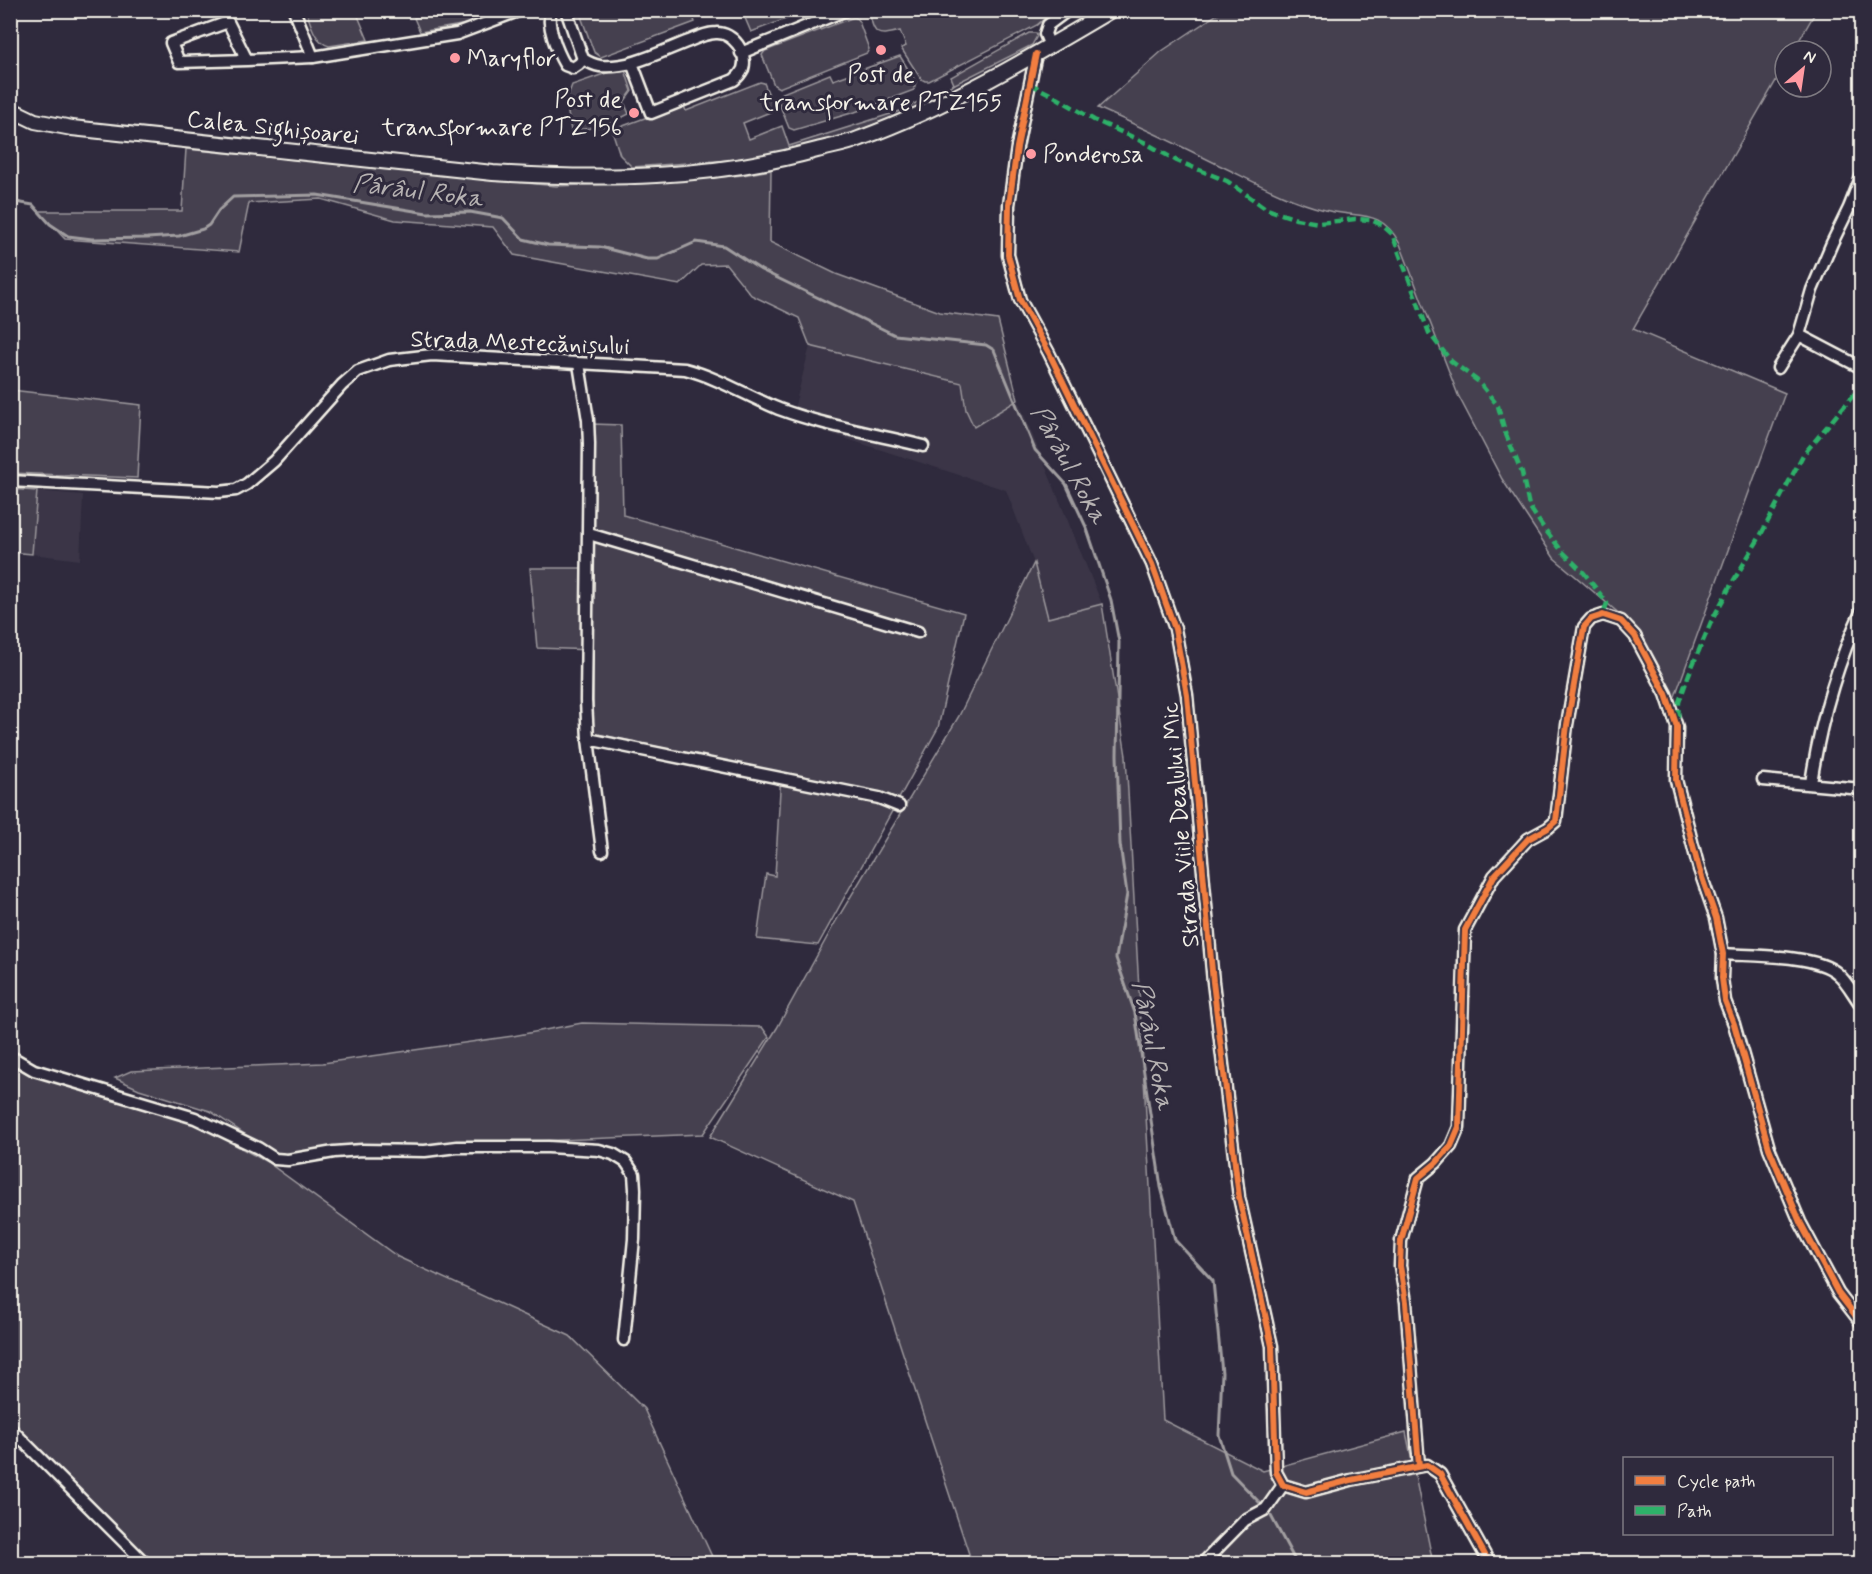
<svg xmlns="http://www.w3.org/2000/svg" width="1872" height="1574" font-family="Mynerve,sans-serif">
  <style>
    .built { fill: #3b3647 }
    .green { fill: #454050; stroke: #9c989c; stroke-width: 1.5 }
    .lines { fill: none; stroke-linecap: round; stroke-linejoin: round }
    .stream { stroke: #a19ea0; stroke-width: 3 }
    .street-casing { stroke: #f4f1e8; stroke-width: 15 }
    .secondary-casing { stroke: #f4f1e8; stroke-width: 18 }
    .street { stroke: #2f2a3d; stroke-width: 10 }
    .secondary { stroke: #2f2a3d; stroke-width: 14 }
    .quiet { stroke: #2db169; stroke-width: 4.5; stroke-dasharray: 9 4.5; stroke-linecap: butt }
    .cycleway-casing { stroke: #2f2a3d; stroke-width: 10 }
    .cycleway { stroke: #f27e40; stroke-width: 6 }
    .poi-dot { fill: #ff9aa2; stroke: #2f2a3d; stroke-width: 2 }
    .labels { text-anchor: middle; stroke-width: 6; stroke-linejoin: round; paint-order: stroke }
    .poi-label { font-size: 24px; fill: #f4f1e8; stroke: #2f2a3d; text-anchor: start }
    .street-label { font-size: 24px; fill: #f4f1e8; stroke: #2f2a3d }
    .water-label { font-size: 26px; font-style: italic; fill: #b6b2b2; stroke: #2f2a3d }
  </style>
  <rect width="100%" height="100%" fill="#2f2a3d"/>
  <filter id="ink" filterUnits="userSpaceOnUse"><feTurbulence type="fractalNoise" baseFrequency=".0167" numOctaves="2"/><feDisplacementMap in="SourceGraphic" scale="12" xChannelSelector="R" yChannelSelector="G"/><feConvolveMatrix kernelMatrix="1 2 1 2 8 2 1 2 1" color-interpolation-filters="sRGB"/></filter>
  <g filter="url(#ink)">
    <g class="built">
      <path d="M 810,346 L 962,383 L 966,410 L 974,426 L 1018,400 L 1102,604 L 1048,618 L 1034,563 L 1006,490 L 791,421 Z"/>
      <path d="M 37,491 L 83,495 L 80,560 L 32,554 Z"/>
    </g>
    <g class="green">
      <path d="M 869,10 L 1053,10 L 1053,11 L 1037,25 L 929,81 L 925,81 L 921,79 L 901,48 L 906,46 L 900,31 C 876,37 874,36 869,10 Z"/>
      <path d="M 306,11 L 366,11 L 365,13 L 358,16 L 368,40 L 329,46 C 314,41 311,24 306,11 Z"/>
      <path d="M 423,11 L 502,11 L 467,24 L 420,32 L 414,18 L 424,14 Z"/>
      <path d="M 579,11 L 691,11 L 695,22 L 601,57 L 594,52 Z"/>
      <path d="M 742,11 L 807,11 L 751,32 Z"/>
      <path d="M 1222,11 L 1816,11 L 1793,51 L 1785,51 L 1785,65 L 1633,329 L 1785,393 L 1674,699 L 1636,628 L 1554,558 L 1502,479 L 1458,395 L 1400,244 C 1380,207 1359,219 1325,210 C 1288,201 1253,181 1219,165 C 1179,145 1139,126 1098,108 L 1162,51 Z"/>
      <path d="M 854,17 L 858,19 L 869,49 L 867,53 L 779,88 L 774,85 L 762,55 L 765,51 Z"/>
      <path d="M 1029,33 L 1036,33 L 1037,36 L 1032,45 L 955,84 L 926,103 L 856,132 L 791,149 L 743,159 L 632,167 L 620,155 L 612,130 L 683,104 L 686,111 L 760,82 L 764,83 L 775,110 L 743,123 L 749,139 L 782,126 L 789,146 L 900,111 L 954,84 L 951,77 Z"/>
      <path d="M 900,56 L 916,82 L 914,90 L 855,112 L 794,130 L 789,128 L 777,98 L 780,94 L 830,74 L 833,80 Z"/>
      <path d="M 624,67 L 632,91 L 624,102 L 629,114 L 605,126 L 571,131 L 566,101 L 572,85 Z"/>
      <path d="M 186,149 L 556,186 L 664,182 L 743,175 L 771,170 L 770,242 L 836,274 L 940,312 L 998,320 L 1018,400 L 974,427 L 966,410 L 962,383 L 810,346 L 799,318 L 751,295 L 726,264 L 701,265 L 680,285 L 514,255 L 493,227 L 395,220 L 321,199 L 249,203 L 239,252 L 65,239 L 38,211 L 182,211 Z"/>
      <path d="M 11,390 L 141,405 L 137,478 L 11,473 Z"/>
      <path d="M 593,424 L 621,425 L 623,515 L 964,613 L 938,728 L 818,945 L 757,939 L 766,874 L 775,876 L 781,773 L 593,733 L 593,650 L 537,648 L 530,568 L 593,568 Z"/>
      <path d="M 10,489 L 37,491 L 32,554 L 11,552 Z"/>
      <path d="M 1034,563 L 1048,618 L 1102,604 L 1126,756 L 1163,1420 L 1263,1471 L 1406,1432 L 1433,1563 L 972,1563 L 853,1202 L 710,1137 L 777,1028 L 836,921 L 959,716 Z"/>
      <path d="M 582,1023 L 762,1027 L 769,1037 L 703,1134 L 397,1147 L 276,1155 L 210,1111 L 139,1089 L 115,1078 L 131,1071 L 323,1063 L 513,1036 Z"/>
      <path d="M 10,1059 L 44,1079 L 97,1093 L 200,1126 L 267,1162 L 398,1257 L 570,1336 L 644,1409 L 715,1563 L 148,1563 L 11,1427 Z"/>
    </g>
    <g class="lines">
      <g class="stream">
        <path d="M 10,201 L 33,205 L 50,224 L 68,236 L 92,239 L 147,238 L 179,236 L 203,229 L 209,225 L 219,210 L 233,197 L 317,195 L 427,213 L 470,212 L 503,218 L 523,239 L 548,245 L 600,247 L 647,259 L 658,259 L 696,242 L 724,246 L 761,270 L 895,335 L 986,345 L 994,350 L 1035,450 L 1066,484 L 1087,529 L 1111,600 L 1119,642 L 1117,755 L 1120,844 L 1127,894 L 1116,958 L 1135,1013 L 1161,1187 L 1175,1240 L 1213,1281 L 1222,1373 L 1219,1435 L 1231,1473 L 1260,1503"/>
        <path d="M 1271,1516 L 1297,1564"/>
      </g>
      <defs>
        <g id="street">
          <path d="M 294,10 L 313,57 L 457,34 L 521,10"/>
          <path d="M 551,10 C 546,24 557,52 565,65 L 573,68 L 579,64 L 583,59"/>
          <path d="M 566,10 L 583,59"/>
          <path d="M 1050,46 L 1045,34 L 1048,25 L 1068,10"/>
          <path d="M 741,53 L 846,10"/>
          <path d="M 1036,54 L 1017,147 L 1009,205 L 1008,255 L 1020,300 L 1049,353 L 1152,564 L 1175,629 L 1187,695 L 1213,982 L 1239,1197 L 1272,1346 L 1276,1472 L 1283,1485 L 1306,1492 L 1351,1480 L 1427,1465 L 1440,1474 L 1490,1564"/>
          <path d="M 583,59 C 588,62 594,65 600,66 C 630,69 662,51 689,41 C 698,37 707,33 716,33 C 733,32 748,53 743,69 C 741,73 738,77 734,80 L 651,113 L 632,63"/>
          <path d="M 247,60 L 228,22 L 171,43 L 179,62 L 247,60 L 313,57"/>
          <path d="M 1799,335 L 1862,368"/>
          <path d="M 579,364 L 588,420 L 589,444 L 586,701 L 588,739 L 602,851"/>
          <path d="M 1778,368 L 1799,335 L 1812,290 L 1832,243 L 1849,208 L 1862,175"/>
          <path d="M 10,481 L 219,492 L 236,490 L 247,484 L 274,461 L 342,385 L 358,371 L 389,360 L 432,355 L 685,369 C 719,378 747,396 779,409 C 825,426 876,434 923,446"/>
          <path d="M 589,534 L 918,632"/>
          <path d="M 588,739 L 879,798 L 899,806"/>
          <path d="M 1763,780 L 1862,789"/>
          <path d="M 1811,783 C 1820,723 1836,665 1862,610"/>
          <path d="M 1723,954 C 1751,956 1815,954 1837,973 C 1847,981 1854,996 1862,1006"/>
          <path d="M 10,1056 L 34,1070 L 195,1118 L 258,1148 L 275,1159 L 288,1160 L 334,1152 L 362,1150 L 425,1151 L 457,1147 L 548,1147 L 599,1150 L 613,1154 L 626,1162 L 634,1174 L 635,1189 L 634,1239 L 624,1340"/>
          <path d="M 10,1428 L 146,1564"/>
          <path d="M 1419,1466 L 1406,1302 L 1400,1266 L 1401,1241 L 1418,1178 L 1436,1163 L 1451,1146 L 1459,1127 L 1465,930 L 1494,876 L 1528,839 L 1548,828 L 1556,821 L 1567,725 L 1584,627 L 1591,619 L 1603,615 L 1621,621 L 1635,636 L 1666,694 L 1677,727 L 1676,780 L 1699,869 L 1716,918 L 1723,954 L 1722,978 L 1725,1001 L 1734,1024 L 1769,1148 L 1800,1222 L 1838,1293 L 1862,1324"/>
          <path d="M 1202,1564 L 1245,1520 L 1266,1509 L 1283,1485"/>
        </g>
        <path id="secondary" d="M 10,109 L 35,121 L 72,128 L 493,173 C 601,180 712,179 817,150 C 832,146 847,144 861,138 C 949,106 1030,58 1111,10"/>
      </defs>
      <use href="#street" class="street-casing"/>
      <use href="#secondary" class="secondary-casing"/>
      <use href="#street" class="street"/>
      <use href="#secondary" class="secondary"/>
      <g class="quiet">
        <path d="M 1030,84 L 1054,96 L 1094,120 L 1144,142 L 1177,161 L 1227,181 L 1267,209 L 1296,219 L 1319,223 L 1355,219 L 1371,220 L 1382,225 L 1392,234 L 1429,333 L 1451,361 L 1479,382 L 1498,406 L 1505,432 L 1522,473 L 1529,506 L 1543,527 L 1562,551 L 1584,573 L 1607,603 L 1603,615"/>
        <path d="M 1678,718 L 1679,702 L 1689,674 L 1711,622 L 1732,583 L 1758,540 L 1803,455 L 1862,385"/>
      </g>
      <defs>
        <g id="cycleway">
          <path d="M 1036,54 L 1017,147 L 1009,205 L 1008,255 L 1020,300 L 1049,353 L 1152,564 L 1175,629 L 1187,695 L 1213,982 L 1239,1197 L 1272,1346 L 1276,1472 L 1283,1485 L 1306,1492 L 1351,1480 L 1427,1465 L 1440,1474 L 1490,1564"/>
          <path d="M 1419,1466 L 1406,1302 L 1400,1266 L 1401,1241 L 1418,1178 L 1436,1163 L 1451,1146 L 1459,1127 L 1465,930 L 1494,876 L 1528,839 L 1548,828 L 1556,821 L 1567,725 L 1584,627 L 1591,619 L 1603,615 L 1621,621 L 1635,636 L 1666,694 L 1677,727 L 1676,780 L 1699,869 L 1716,918 L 1723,954 L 1722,978 L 1725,1001 L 1734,1024 L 1769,1148 L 1800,1222 L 1838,1293 L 1862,1324"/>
        </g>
      </defs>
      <use href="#cycleway" class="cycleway-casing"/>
      <use href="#cycleway" class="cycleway"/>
    </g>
  </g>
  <g class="poi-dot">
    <circle cx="881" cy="50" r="6"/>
    <circle cx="455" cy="58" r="6"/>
    <circle cx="634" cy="113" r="6"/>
    <circle cx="1031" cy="154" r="6"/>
  </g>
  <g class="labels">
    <g class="poi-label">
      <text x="467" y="66">Maryflor</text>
      <text x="881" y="82" text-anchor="middle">Post de<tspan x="881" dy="28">transformare PTZ155</tspan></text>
      <text x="622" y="107" text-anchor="end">Post de<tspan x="622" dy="28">transformare PTZ156</tspan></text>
      <text x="1043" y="162">Ponderosa</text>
    </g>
    <g class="street-label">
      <text transform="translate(273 127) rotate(6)" y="8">Calea Sighișoarei</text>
      <text transform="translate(520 342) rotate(2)" y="8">Strada Mestecănișului</text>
      <text transform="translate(1180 825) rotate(-95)" y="8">Strada Viile Dealului Mic</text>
    </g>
    <g class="water-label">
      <text transform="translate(418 190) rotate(7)" y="9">Pârâul Roka</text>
      <text transform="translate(1070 464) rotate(61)" y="9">Pârâul Roka</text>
      <text transform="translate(1154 1045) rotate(79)" y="9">Pârâul Roka</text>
    </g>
  </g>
  <rect width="1872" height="1574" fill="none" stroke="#2f2a3d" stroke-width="36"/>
  <rect x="18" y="18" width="1836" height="1538" fill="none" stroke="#f4f1e8" stroke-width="2" filter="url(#ink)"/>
  <rect x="1623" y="1457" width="210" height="78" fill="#2f2a3d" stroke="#7e7a81" stroke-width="1.5"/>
  <rect x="1635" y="1476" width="30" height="9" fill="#f27e40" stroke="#7e7a81" stroke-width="1.5"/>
  <text x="1677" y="1487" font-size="18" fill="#f4f1e8">Cycle path</text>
  <rect x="1635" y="1506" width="30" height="9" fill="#2db169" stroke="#7e7a81" stroke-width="1.5"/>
  <text x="1677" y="1517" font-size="18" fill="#f4f1e8">Path</text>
  <g transform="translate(1803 69) rotate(29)"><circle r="28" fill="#2f2a3d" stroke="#7e7a81" stroke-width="1.5"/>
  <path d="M0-4.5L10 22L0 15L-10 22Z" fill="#ff9aa2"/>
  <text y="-9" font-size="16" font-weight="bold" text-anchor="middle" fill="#f4f1e8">N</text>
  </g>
</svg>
